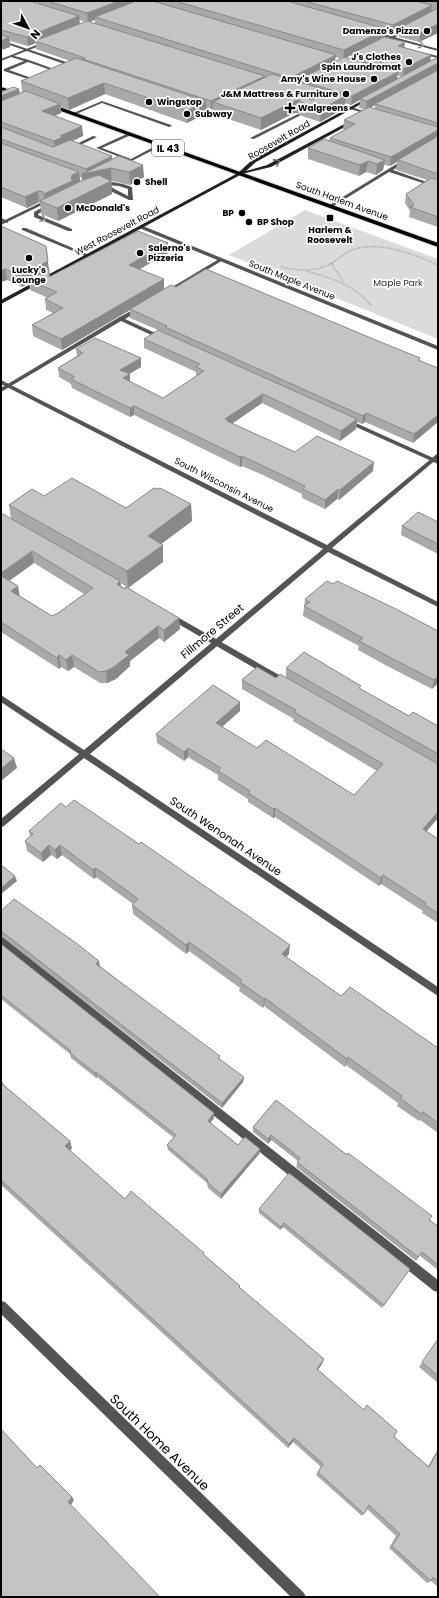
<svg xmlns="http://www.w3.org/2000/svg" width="439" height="1598" font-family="Poppins,sans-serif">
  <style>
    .green { fill: #dbdbdb }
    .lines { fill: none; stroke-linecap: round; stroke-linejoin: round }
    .primary-casing { stroke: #dbdbdb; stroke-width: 2 }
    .path { stroke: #767676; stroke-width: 1.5; stroke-dasharray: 0.5 1.5; stroke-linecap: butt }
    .service { fill: #545454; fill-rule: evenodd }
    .minor { fill: #545454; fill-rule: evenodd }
    .secondary { fill: #212121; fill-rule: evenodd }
    .primary { fill: #000; fill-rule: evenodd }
    .wall { fill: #a9a9a9; fill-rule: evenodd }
    .shaded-wall { fill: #898989 }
    .building { fill: #c4c4c4; stroke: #898989 }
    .oneway { stroke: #989898 }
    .oneway2 { stroke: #646464 }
    .poi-dot { fill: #000; stroke: #fff; stroke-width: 1.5 }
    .labels { text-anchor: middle; stroke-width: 3.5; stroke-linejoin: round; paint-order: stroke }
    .far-poi-label { font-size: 9px; font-weight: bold; fill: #000; stroke: #fff; text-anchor: start }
    .far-street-label { font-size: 9px; fill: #000; stroke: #fff }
    .far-park-label { font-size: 9px; fill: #323232; stroke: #fff }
    .shield { fill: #fff; stroke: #4c4c4c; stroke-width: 1 }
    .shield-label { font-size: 10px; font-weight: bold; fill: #000 }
    .street-label { font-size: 11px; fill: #000; stroke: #fff }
    .near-street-label { font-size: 13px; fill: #000; stroke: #fff }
  </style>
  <rect width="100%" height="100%" fill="#fff"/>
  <path class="green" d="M 305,210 L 438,259 L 438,339 L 229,255 Z"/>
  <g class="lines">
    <defs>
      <g id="primary">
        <path d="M 1,87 L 20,93 L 21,94 L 18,96 L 1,90 Z"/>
        <path d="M 47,104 L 51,104 L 438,243 L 438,247 L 47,106 Z"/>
      </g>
    </defs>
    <use href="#primary" class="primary-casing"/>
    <g class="path">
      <path d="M 331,263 L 344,283"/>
      <path d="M 281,267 C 298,271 316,272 332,263 C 339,259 344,253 352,250 C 380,240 413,254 438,265"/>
      <path d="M 306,271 C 331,278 354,285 371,305"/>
    </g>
    <g class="service">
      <path d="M 408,28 L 411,29 L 386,42 L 383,41 Z"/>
      <path d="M 1,40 L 75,65 L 76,66 L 73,67 L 1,42 Z"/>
      <path d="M 421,52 L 438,56 L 438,58 L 420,54 Z"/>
      <path d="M 11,55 L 29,60 L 62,72 L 59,73 L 28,62 L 9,70 L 40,81 L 37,82 L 4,71 L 4,69 L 24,61 L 11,57 Z"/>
      <path d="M 102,101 L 171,125 L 172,126 L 169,127 L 102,103 L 74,115 L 71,114 Z"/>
      <path d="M 197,106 L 211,111 L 221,106 L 224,107 L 211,113 L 196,108 Z"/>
      <path d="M 298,114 L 301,115 L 254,139 L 250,138 Z"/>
      <path d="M 129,133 L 131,134 L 131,135 L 102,148 L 131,159 L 159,144 L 163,145 L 122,166 L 120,165 L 120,164 L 128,160 L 96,148 Z"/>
      <path d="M 93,136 L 97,137 L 72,149 L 68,148 Z"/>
      <path d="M 403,160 L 407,161 L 393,170 L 438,186 L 438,188 L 389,172 L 332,207 L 328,206 Z"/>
      <path d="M 112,182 L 123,184 L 132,187 L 133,200 L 129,200 L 98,185 ZM 107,185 L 119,186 L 128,189 L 128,196 Z"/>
      <path d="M 40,203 L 44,204 L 1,225 L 1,222 Z"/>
      <path d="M 47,205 L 51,206 L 38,214 L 38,215 L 72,229 L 72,231 L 68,231 L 34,217 L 34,212 Z"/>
      <path d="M 219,259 L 223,260 L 169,293 L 164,292 Z"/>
      <path d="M 138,307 L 140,308 L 140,310 L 125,319 L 164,337 L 164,339 L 160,339 L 121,321 L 1,392 L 1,388 L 118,318 Z"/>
      <path d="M 347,419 L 438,460 L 438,464 L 345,422 L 344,421 Z"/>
      <path d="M 168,614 L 172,614 L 288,680 L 289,682 L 288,684 L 282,684 L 168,618 L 167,616 Z"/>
      <path d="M 1,937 L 4,938 L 438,1280 L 438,1292 L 434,1291 L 1,946 Z"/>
    </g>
    <g class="minor">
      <path d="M 376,32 L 438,49 L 438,51 L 375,34 Z"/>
      <path d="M 44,42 L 47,43 L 1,61 L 1,59 Z"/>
      <path d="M 335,102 L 337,102 L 372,114 L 369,115 L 335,104 Z"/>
      <path d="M 1,218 L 8,221 L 8,223 L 1,221 Z"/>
      <path d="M 139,226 L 143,226 L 438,346 L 438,350 L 139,228 Z"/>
      <path d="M 22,228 L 26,228 L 89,255 L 85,256 L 22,230 Z"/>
      <path d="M 1,380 L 327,545 L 438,453 L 438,458 L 332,548 L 438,602 L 438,607 L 328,552 L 90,754 L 438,987 L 438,996 L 84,758 L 4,826 L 1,827 L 1,819 L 79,754 L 1,702 L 1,695 L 84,750 L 323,549 L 1,384 Z"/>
      <path d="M 1,1301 L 5,1302 L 304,1593 L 306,1597 L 291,1597 L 1,1314 Z"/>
    </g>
    <path class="secondary" d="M 367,98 L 370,99 L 256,162 L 246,171 L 267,165 L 352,120 L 354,120 L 354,122 L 271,167 L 242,174 L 1,304 L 1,300 L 238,173 L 252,160 Z"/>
    <use href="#primary" class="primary"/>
  </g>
  <g class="wall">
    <path d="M 1,1 L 438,1 L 438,33 L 419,42 L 399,37 L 400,30 L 392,34 L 386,33 L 385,37 L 405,42 L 404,47 L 431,55 L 430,61 L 438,57 L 438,227 L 409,217 L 410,211 L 405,203 L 406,194 L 427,180 L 396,170 L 397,162 L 390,166 L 384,165 L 383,170 L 376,175 L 366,172 L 359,176 L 308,159 L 308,148 L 329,141 L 330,138 L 344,130 L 343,129 L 344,120 L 364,109 L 359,108 L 360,100 L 351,105 L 345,103 L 345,108 L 320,122 L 302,116 L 298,113 L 294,113 L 261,130 L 213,114 L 213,109 L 211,109 L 207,108 L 207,113 L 187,123 L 105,94 L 69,110 L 61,107 L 61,113 L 55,116 L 82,126 L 83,136 L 72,141 L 113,159 L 144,177 L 130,185 L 111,181 L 112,194 L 58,221 L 41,214 L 40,202 L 27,208 L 1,197 L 1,92 L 19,89 L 20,94 L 22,93 L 21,81 L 70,61 L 36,49 L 36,43 L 28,46 L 10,41 L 10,47 L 1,50 ZM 79,20 L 86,22 L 80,24 ZM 95,20 L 95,24 L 90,22 ZM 351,55 L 350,59 L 346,58 ZM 335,57 L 341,59 L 335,61 ZM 397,75 L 401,77 L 397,79 ZM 375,105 L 375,109 L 371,107 ZM 80,177 L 82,178 L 82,180 L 80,181 Z"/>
    <path d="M 1,226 L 46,246 L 50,277 L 168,253 L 140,269 L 164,289 L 176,287 L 420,358 L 419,361 L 438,368 L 413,443 L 365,422 L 362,424 L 357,422 L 356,429 L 340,441 L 262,403 L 232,424 L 295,452 L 373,471 L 339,500 L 337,499 L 325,509 L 302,498 L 302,494 L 263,475 L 242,466 L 240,467 L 134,415 L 130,417 L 72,388 L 71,384 L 59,377 L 58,368 L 77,356 L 76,349 L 141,358 L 141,367 L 129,374 L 130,382 L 163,398 L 196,376 L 196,372 L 144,348 L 144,339 L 165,333 L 130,318 L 130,310 L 62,350 L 33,336 L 32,325 L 53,313 L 46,310 L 45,299 L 48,298 L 30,290 L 29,283 L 22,287 L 7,280 L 1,282 Z"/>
    <path d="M 44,496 L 126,508 L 191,504 L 192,521 L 161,544 L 163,545 L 163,562 L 128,588 L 180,629 L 164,642 L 159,638 L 130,661 L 130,666 L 116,679 L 107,683 L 100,683 L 74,667 L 68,671 L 61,667 L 59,669 L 1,632 L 1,515 L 11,519 L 9,505 ZM 34,563 L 84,594 L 58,613 L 52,616 L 20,596 L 9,581 ZM 121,583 L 126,587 L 125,589 L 121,586 Z"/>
    <path d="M 438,522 L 438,554 L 401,535 L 402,526 Z"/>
    <path d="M 333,584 L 438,631 L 438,685 L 437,684 L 432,689 L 389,667 L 358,650 L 359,646 L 303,616 L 305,599 Z"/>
    <path d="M 286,668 L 360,689 L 409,716 L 438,726 L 438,818 L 426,831 L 438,839 L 438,923 L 422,913 L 423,911 L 381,884 L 379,886 L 275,817 L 273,818 L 248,802 L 248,799 L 218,780 L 218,775 L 188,757 L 184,761 L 157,743 L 156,734 L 240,711 L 222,727 L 257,748 L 354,795 L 377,771 L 293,721 L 294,719 L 242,689 L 242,680 L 286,678 Z"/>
    <path d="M 66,807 L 289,954 L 286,957 L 341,996 L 438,1048 L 438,1133 L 420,1120 L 419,1121 L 397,1106 L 398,1103 L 346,1065 L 345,1067 L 264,1006 L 263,1008 L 239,991 L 240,988 L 189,951 L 186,954 L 133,914 L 132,905 L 133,904 L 100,880 L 96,877 L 94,879 L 62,855 L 57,859 L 51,855 L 43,862 L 27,851 L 25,841 L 30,837 L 29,831 Z"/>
    <path d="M 1,911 L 100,966 L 220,1059 L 243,1082 L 222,1108 L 1,936 Z"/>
    <path d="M 1,944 L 214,1113 L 214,1118 L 210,1123 L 238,1145 L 260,1149 L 259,1154 L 221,1199 L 208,1188 L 207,1183 L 168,1150 L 167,1145 L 174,1138 L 97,1077 L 96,1078 L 71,1058 L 70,1054 L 1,999 Z"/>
    <path d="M 1,1080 L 2,1081 L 4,1085 L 72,1148 L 70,1151 L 125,1199 L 204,1255 L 240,1286 L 240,1288 L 322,1364 L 318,1370 L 428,1466 L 438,1449 L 438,1587 L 431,1581 L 427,1583 L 389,1548 L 396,1536 L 367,1509 L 362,1516 L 316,1475 L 321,1467 L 293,1442 L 288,1448 L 1,1185 Z"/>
    <path d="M 276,1100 L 438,1226 L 438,1270 L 420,1256 L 416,1261 L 296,1167 L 298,1161 L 271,1140 L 268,1144 L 253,1132 L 253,1127 Z"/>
    <path d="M 259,1209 L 410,1269 L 408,1272 L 382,1308 L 283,1227 L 280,1230 L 259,1213 Z"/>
    <path d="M 438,1339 L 438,1383 L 419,1367 Z"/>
  </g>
  <g class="shaded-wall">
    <path d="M 119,1 L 136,1 L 95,17 L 95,20 L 88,22 L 87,13 Z"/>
    <path d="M 432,5 L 431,14 L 400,28 L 400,30 L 392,34 L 393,25 Z"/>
    <path d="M 79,16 L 80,25 L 35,41 L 36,43 L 28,46 L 27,37 Z"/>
    <path d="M 438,24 L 438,33 L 419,42 L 420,33 Z"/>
    <path d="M 386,29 L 385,38 L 351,54 L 351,55 L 343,59 L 344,50 Z"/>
    <path d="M 9,37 L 10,47 L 1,50 L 1,41 Z"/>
    <path d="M 405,42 L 404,50 L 398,46 Z"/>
    <path d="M 336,55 L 335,62 L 298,80 L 297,82 L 290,86 L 290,78 Z"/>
    <path d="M 431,55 L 430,63 L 403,77 L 404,69 Z"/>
    <path d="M 438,63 L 438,72 L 375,104 L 375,105 L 366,110 L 367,101 Z"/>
    <path d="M 398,72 L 397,81 L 360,99 L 360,100 L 351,105 L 352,96 Z"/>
    <path d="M 265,76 L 264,84 L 213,102 L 213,109 L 211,109 L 211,101 Z"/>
    <path d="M 104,83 L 105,94 L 69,110 L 68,98 Z"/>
    <path d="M 19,89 L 20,99 L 1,106 L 1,96 Z"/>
    <path d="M 323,89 L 322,101 L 308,105 L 309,96 Z"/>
    <path d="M 346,96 L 345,108 L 320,122 L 321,109 Z"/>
    <path d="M 299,100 L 298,113 L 294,113 L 261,130 L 261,118 L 295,101 Z"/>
    <path d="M 206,101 L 207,113 L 187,123 L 187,111 Z"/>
    <path d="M 60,104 L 61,113 L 43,121 L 42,111 Z"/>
    <path d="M 82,126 L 83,136 L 64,145 L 55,151 L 54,141 L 60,136 Z"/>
    <path d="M 438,130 L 437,139 L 398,160 L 397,162 L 390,166 L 391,157 Z"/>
    <path d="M 112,156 L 113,166 L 111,168 L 112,194 L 58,221 L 57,208 L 83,187 L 82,174 L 86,173 L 86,169 Z"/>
    <path d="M 385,160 L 383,170 L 376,175 L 377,164 Z"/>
    <path d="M 368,161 L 366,172 L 359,176 L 360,165 Z"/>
    <path d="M 143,165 L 144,177 L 130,185 L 129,172 Z"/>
    <path d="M 79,172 L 80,182 L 45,203 L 44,194 L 71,179 L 72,175 Z"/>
    <path d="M 38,191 L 39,202 L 27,208 L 25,197 Z"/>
    <path d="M 168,243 L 168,253 L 129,275 L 129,265 Z"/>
    <path d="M 46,246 L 49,272 L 28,280 L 29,283 L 22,287 L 21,276 Z"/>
    <path d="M 5,269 L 7,280 L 1,282 L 1,271 Z"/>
    <path d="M 164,279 L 164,290 L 62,350 L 61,339 Z"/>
    <path d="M 141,358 L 141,367 L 121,379 L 120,370 Z"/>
    <path d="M 130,374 L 130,384 L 123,378 Z"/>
    <path d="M 263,394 L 262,403 L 228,426 L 225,419 Z"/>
    <path d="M 134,406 L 134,415 L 130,417 L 130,408 Z"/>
    <path d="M 366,413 L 365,422 L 362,424 L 363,416 Z"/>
    <path d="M 438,415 L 438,422 L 413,443 L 414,434 Z"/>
    <path d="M 1,416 L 2,424 L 1,425 Z"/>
    <path d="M 357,419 L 356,429 L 340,441 L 341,431 Z"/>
    <path d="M 242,456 L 242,466 L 240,467 L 240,457 Z"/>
    <path d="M 374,462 L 373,471 L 339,500 L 340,490 Z"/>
    <path d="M 338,489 L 337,499 L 325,509 L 325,500 Z"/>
    <path d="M 191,504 L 192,521 L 149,553 L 148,536 Z"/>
    <path d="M 163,545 L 163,562 L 128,588 L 127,571 Z"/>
    <path d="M 32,551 L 34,563 L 2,586 L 1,573 Z"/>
    <path d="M 120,581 L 121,593 L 117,584 Z"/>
    <path d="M 18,586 L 20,598 L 11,591 Z"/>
    <path d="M 179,618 L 180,629 L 164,642 L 164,630 Z"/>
    <path d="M 158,626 L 159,638 L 130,661 L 130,666 L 116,679 L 107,683 L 106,671 L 125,652 Z"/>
    <path d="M 59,655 L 61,667 L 59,669 L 57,658 Z"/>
    <path d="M 72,655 L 74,667 L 68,671 L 66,660 Z"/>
    <path d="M 438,676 L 437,684 L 432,689 L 434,680 Z"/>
    <path d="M 240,702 L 240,711 L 216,732 L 216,723 Z"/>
    <path d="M 188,748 L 188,757 L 184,761 L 184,752 Z"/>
    <path d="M 14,758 L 17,768 L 1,781 L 1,769 Z"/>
    <path d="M 275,808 L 275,817 L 273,818 L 273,809 Z"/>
    <path d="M 438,812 L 438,818 L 421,838 L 423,829 Z"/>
    <path d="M 49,845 L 51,855 L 43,862 L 41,853 Z"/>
    <path d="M 60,845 L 62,855 L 57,859 L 55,850 Z"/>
    <path d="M 95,868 L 96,877 L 94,879 L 93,870 Z"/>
    <path d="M 383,875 L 381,884 L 379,886 L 381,878 Z"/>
    <path d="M 15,876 L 17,881 L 1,894 L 1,888 Z"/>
    <path d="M 189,942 L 189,951 L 186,954 L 186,945 Z"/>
    <path d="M 290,945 L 289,954 L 281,963 L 282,954 Z"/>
    <path d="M 99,961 L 100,967 L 96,964 Z"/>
    <path d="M 265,998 L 264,1006 L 263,1008 L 264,999 Z"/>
    <path d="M 348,1057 L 346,1065 L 345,1067 L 347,1059 Z"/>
    <path d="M 96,1072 L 97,1077 L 96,1078 L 95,1073 Z"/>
    <path d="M 244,1077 L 243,1082 L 222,1108 L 222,1103 Z"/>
    <path d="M 214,1113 L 214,1118 L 208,1126 L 208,1121 Z"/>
    <path d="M 271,1135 L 271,1140 L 268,1144 L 268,1139 Z"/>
    <path d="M 70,1141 L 72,1148 L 67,1154 L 65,1146 Z"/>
    <path d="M 260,1149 L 259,1154 L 221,1199 L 221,1194 Z"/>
    <path d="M 284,1223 L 283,1227 L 280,1230 L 281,1227 Z"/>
    <path d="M 324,1359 L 322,1364 L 315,1374 L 317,1369 Z"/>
    <path d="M 294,1438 L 293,1442 L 288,1448 L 289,1444 Z"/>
    <path d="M 72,1497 L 74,1500 L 71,1505 L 68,1502 Z"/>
  </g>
  <g class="building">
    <path d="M 1,1 L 30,1 L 79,16 L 27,37 L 1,30 Z"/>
    <path d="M 47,1 L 119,1 L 87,13 Z"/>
    <path d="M 136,1 L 153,1 L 336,55 L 290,78 L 95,17 Z"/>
    <path d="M 175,1 L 287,1 L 386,29 L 344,50 Z"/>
    <path d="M 304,1 L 415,1 L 432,5 L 393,25 Z"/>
    <path d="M 438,8 L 438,24 L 420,33 L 400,28 Z"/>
    <path d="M 87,21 L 265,76 L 211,101 L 83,59 L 85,58 L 35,41 Z"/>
    <path d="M 1,35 L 9,37 L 1,41 Z"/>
    <path d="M 384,37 L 405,42 L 398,46 L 431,55 L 404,69 L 351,54 Z"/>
    <path d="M 344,57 L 398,72 L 352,96 L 298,80 Z"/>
    <path d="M 438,57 L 438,63 L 367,101 L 360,99 Z"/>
    <path d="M 76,58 L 206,101 L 187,111 L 104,83 L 68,98 L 21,81 Z"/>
    <path d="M 438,70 L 438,123 L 375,104 Z"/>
    <path d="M 272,74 L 323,89 L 309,96 L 308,98 L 312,100 L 330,92 L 346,96 L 321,109 L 303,103 L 299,100 L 295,101 L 261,118 L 213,102 Z"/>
    <path d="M 13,87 L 19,89 L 1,96 L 1,92 Z"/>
    <path d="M 26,91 L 60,104 L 42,111 L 82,126 L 60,136 L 63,137 L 54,141 L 1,122 L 1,101 Z"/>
    <path d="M 369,107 L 438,127 L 438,130 L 391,157 L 330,138 L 355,124 L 344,120 Z"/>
    <path d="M 1,127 L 53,147 L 70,140 L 112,156 L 86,169 L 1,139 Z"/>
    <path d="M 438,136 L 438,174 L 398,160 Z"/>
    <path d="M 324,139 L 385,160 L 377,164 L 368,161 L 360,165 L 308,148 Z"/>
    <path d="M 1,143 L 79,172 L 72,175 L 71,179 L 74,180 L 44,194 L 43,192 L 38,191 L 25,197 L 1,187 Z"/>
    <path d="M 119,156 L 143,165 L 129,172 L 111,168 L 82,174 Z"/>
    <path d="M 99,175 L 111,181 L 57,208 L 40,201 L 83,180 Z"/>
    <path d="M 431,178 L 438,180 L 438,217 L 410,207 L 414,205 L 406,194 Z"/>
    <path d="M 1,226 L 46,246 L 48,261 L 21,276 L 5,269 L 1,271 Z"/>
    <path d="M 138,231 L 168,243 L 129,265 L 164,279 L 61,339 L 32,325 L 63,308 L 45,299 L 57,292 L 28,280 L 49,269 L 49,277 Z"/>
    <path d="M 206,269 L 383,343 L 420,358 L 418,360 L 438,368 L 438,415 L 414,434 L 366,413 L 363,416 L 165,327 L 167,326 L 130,309 L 171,285 L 176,287 Z"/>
    <path d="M 158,330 L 357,419 L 341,431 L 263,394 L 225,419 L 228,420 L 227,421 L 295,452 L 317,436 L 374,462 L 340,490 L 338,489 L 325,500 L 303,489 L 305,486 L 242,456 L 240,457 L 134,406 L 130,408 L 99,393 L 71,379 L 75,377 L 58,368 L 83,353 L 76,349 L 95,338 L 141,358 L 120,370 L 130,374 L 123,378 L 163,398 L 204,371 L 196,367 L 200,364 L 144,339 Z"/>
    <path d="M 72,478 L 126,508 L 154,488 L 158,489 L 160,488 L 191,504 L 148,536 L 163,545 L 127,571 L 9,505 L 32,489 L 44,496 Z"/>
    <path d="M 418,512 L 438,522 L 438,544 L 402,526 Z"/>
    <path d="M 3,514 L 120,581 L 117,584 L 125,589 L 126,587 L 179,618 L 164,630 L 158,626 L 125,652 L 129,655 L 114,667 L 106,671 L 99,672 L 72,655 L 66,660 L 59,655 L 57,658 L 1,622 L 1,576 L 18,586 L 11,591 L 52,616 L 58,613 L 93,588 L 32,551 L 1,573 L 1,515 Z"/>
    <path d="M 327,581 L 333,584 L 337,581 L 396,609 L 438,631 L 438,676 L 434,680 L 391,658 L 359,641 L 363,638 L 304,606 L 310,602 L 305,599 Z"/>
    <path d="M 304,652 L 361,686 L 359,688 L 409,716 L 413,712 L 438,726 L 438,754 L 286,668 Z"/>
    <path d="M 257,667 L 276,678 L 280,674 L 438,764 L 438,812 L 423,829 L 438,839 L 438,913 L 425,905 L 426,903 L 383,875 L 381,878 L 275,808 L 273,809 L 248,793 L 250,791 L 218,771 L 221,768 L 188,748 L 184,752 L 156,734 L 213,685 L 240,702 L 216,723 L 257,748 L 266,740 L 354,795 L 383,764 L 294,712 L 296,710 L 242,680 Z"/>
    <path d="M 1,749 L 14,758 L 1,769 Z"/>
    <path d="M 74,800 L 139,844 L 141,842 L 290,945 L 282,954 L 341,996 L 350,987 L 438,1048 L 438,1123 L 423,1112 L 421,1114 L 400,1098 L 402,1096 L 348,1057 L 347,1059 L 265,998 L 264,999 L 240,982 L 242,980 L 189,942 L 186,945 L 132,905 L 138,899 L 99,870 L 95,868 L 93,870 L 60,845 L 55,850 L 49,845 L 41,853 L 25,841 L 33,834 L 29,831 L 61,803 L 66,807 Z"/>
    <path d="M 1,865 L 15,876 L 1,888 Z"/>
    <path d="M 14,899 L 76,943 L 99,961 L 96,964 L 220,1056 L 218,1058 L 244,1077 L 222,1103 L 1,931 L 1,911 Z"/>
    <path d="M 1,944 L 214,1113 L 208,1121 L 238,1145 L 245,1137 L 260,1149 L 221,1194 L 208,1183 L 207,1179 L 167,1145 L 176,1135 L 96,1072 L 95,1073 L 70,1053 L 71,1051 L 1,995 Z"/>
    <path d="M 1,1083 L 70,1141 L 65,1146 L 125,1199 L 131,1191 L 204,1253 L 203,1254 L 240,1286 L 239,1287 L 324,1359 L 317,1369 L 364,1410 L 367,1405 L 397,1431 L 394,1437 L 429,1467 L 438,1451 L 438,1581 L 433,1577 L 431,1581 L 392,1546 L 400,1534 L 369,1505 L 364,1514 L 318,1472 L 323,1464 L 294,1438 L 289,1444 L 1,1180 Z"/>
    <path d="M 276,1100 L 347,1155 L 348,1153 L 432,1216 L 429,1220 L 438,1226 L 438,1265 L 422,1252 L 418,1257 L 297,1162 L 300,1158 L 271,1135 L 268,1139 L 253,1127 Z"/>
    <path d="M 289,1173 L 410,1269 L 384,1305 L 284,1223 L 281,1227 L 259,1209 Z"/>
    <path d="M 438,1339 L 438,1376 L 422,1362 Z"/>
    <path d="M 1,1429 L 37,1468 L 40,1465 L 72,1497 L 68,1502 L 160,1597 L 1,1597 Z"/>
  </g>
  <defs><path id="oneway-chevron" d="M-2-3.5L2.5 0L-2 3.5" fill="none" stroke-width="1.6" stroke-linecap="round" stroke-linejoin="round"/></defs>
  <g class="oneway">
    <use href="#oneway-chevron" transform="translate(421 45) rotate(16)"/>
    <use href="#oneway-chevron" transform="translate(43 219) rotate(24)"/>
  </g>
  <use class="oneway2" href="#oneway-chevron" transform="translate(277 162) rotate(-29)"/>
  <g class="poi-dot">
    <circle cx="427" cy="31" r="4"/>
    <circle cx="409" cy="62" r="4"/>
    <circle cx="374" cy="79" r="4"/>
    <circle cx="346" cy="94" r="4"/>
    <circle cx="149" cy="102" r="4"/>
    <path d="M288 102h4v4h4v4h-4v4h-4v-4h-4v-4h4z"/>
    <circle cx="187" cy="114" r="4"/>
    <circle cx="137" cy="182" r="4"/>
    <circle cx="68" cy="208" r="4"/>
    <circle cx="242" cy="213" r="4"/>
    <rect x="326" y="214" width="8" height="8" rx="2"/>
    <circle cx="249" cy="222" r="4"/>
    <circle cx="140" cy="253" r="4"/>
    <circle cx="29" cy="258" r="4"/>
  </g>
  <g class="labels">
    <g class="far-poi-label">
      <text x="419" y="34" text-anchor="end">Damenzo's Pizza</text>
      <text x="401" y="60" text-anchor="end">J's Clothes<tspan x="401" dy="10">Spin Laundromat</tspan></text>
      <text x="366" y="82" text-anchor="end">Amy's Wine House</text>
      <text x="338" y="97" text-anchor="end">J&amp;M Mattress &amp; Furniture</text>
      <text x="157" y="105">Wingstop</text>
      <text x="298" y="111">Walgreens</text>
      <text x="195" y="117">Subway</text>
      <text x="145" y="185">Shell</text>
      <text x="76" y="211">McDonald's</text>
      <text x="234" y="216" text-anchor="end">BP</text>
      <text x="257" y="225">BP Shop</text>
      <text x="330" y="233" text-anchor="middle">Harlem &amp;<tspan x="330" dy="10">Roosevelt</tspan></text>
      <text x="148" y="251">Salerno's<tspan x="148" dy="10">Pizzeria</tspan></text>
      <text x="29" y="273" text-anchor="middle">Lucky's<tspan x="29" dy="10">Lounge</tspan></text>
    </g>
    <g class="far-street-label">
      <text transform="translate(279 140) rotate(-30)" y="3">Roosevelt Road</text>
      <text transform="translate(342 201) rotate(20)" y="3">South Harlem Avenue</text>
      <text transform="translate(117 231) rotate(-28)" y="3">West Roosevelt Road</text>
      <text transform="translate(292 280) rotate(22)" y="3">South Maple Avenue</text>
      <text transform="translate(224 485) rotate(27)" y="3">South Wisconsin Avenue</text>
    </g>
    <g class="far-park-label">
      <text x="398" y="286">Maple Park</text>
    </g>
    <rect class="shield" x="152" y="140" width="32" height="16" rx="3"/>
    <g class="shield-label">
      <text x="168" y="152">IL 43</text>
    </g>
    <g class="street-label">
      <text transform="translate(212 631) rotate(-40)" y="4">Fillmore Street</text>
      <text transform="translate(226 836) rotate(34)" y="4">South Wenonah Avenue</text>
    </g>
    <g class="near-street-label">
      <text transform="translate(160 1442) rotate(44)" y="5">South Home Avenue</text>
    </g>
  </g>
  <rect width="439" height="1598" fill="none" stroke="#000000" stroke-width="4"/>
  <g transform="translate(28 28) rotate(131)" stroke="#ffffff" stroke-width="3" paint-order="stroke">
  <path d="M0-3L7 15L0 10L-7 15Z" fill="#000000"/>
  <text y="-6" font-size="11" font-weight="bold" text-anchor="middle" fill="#000000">N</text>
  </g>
</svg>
